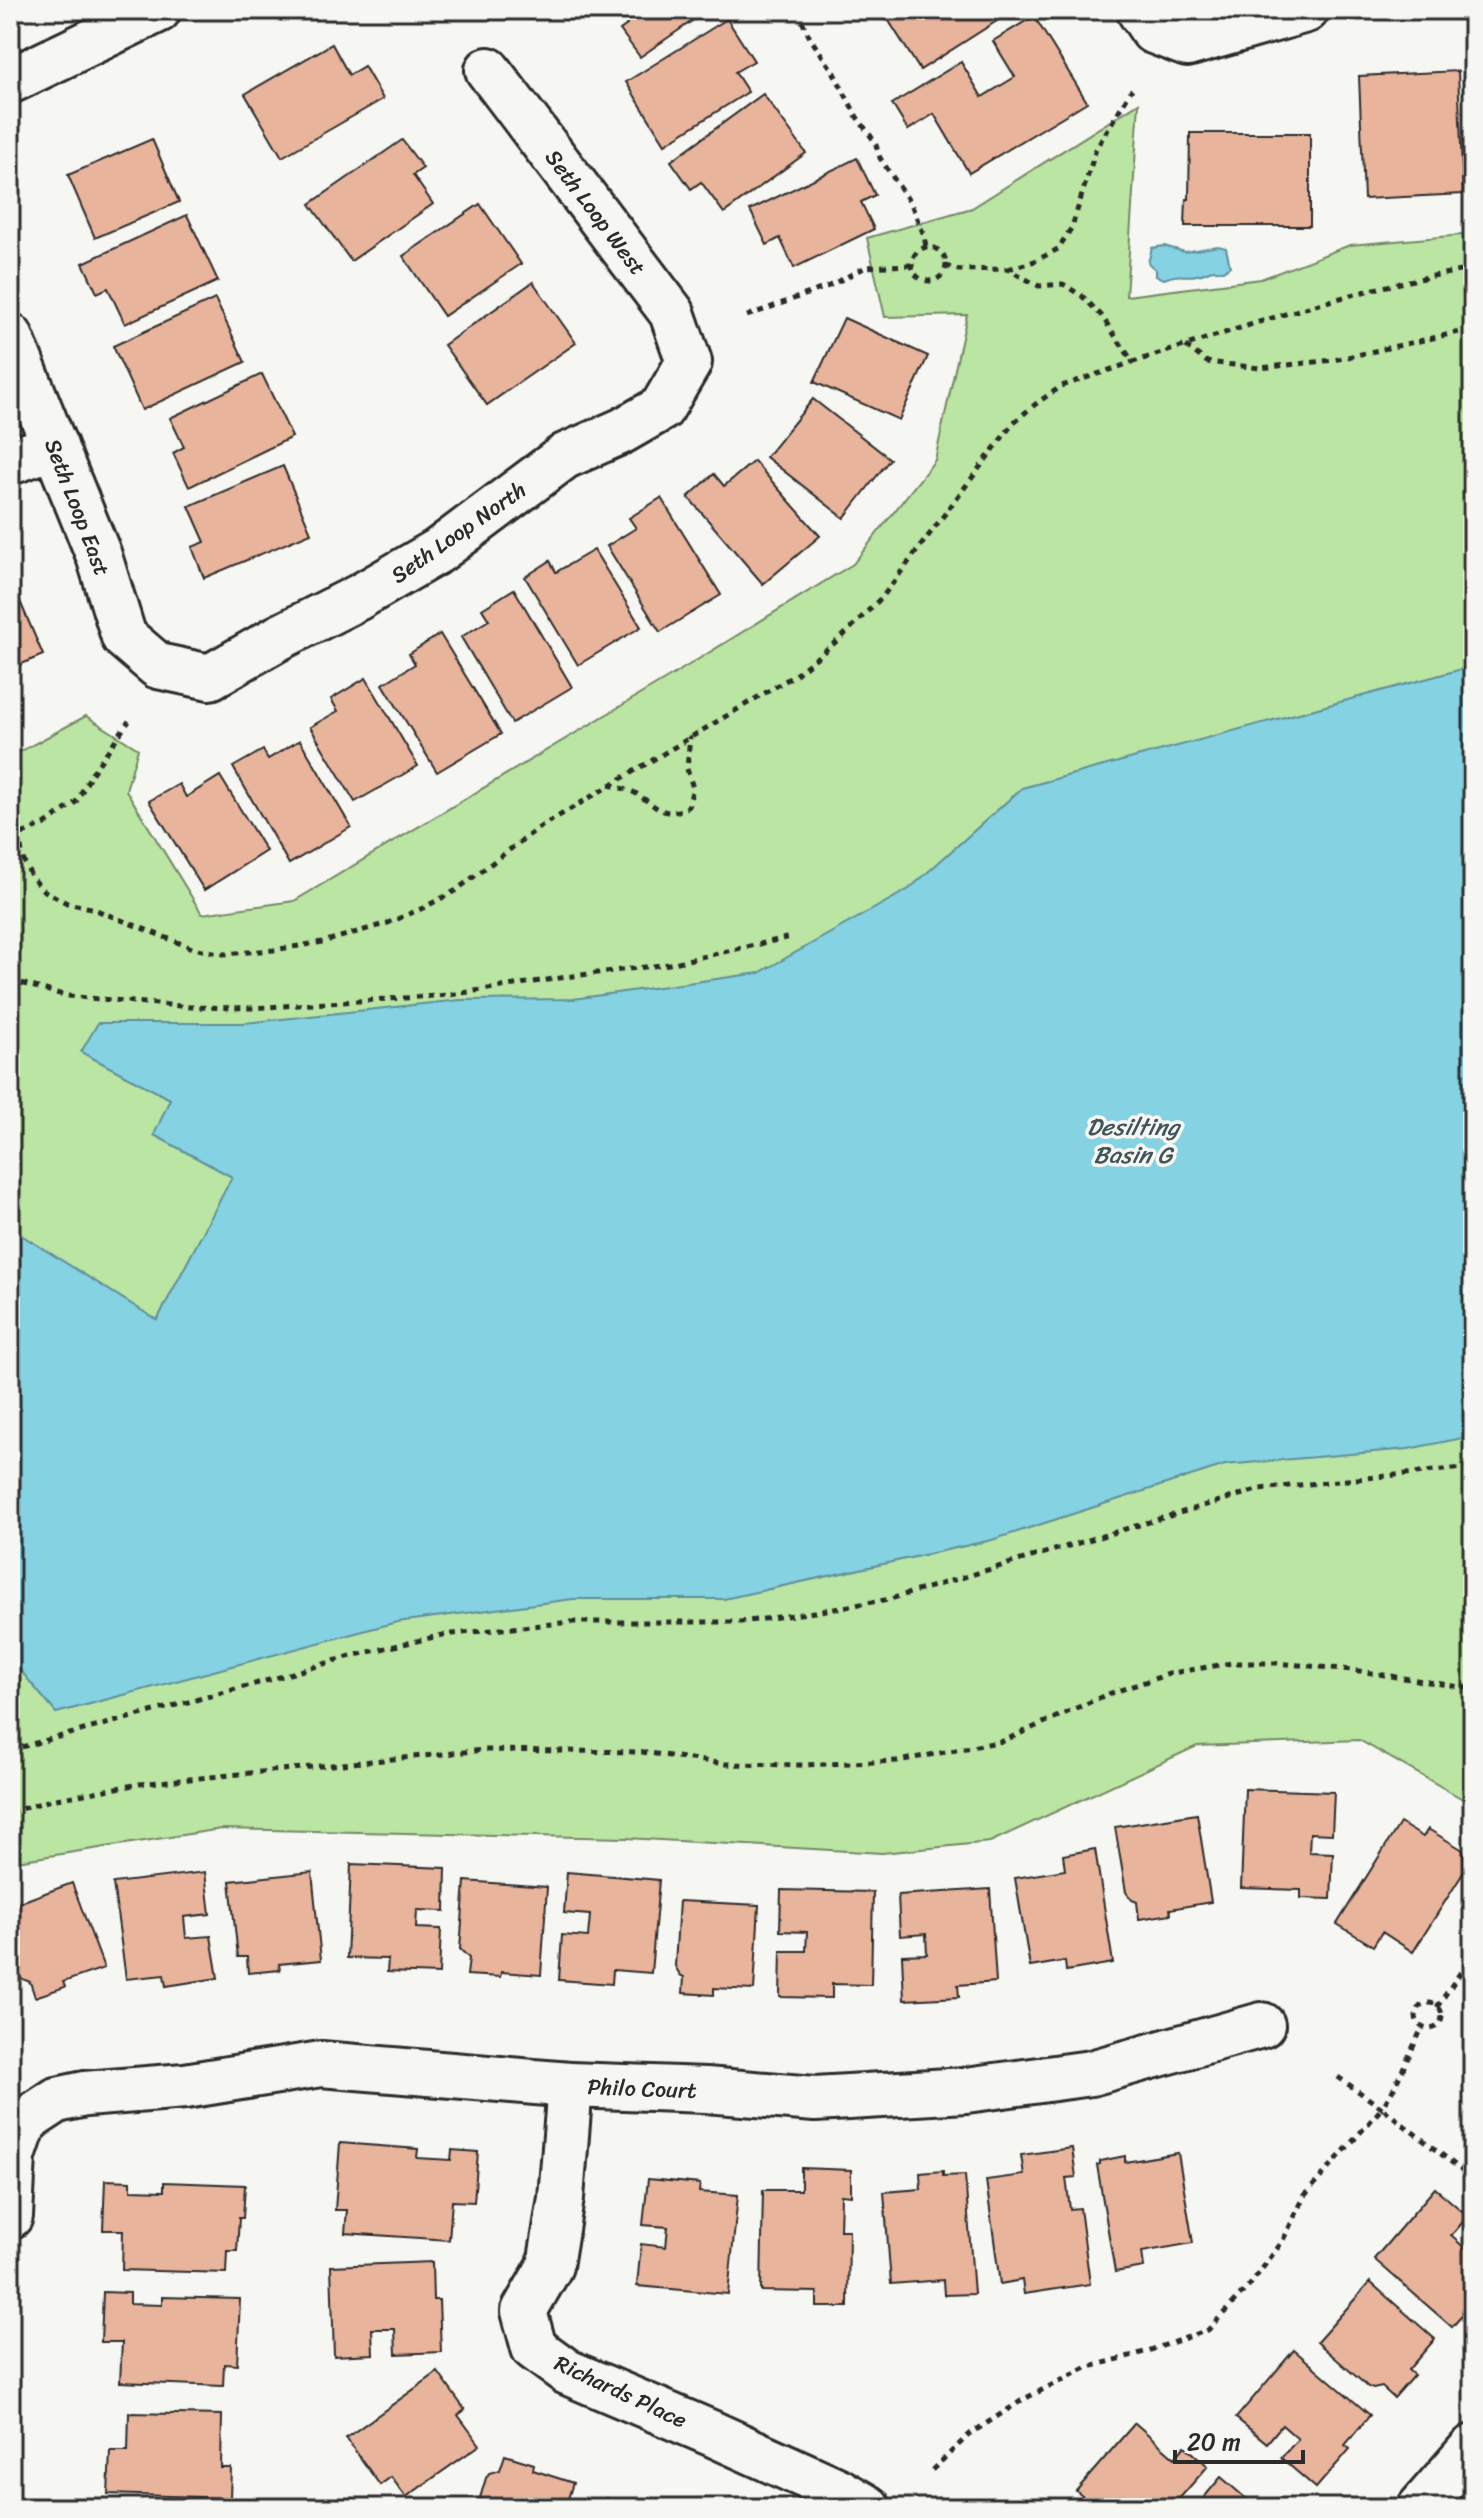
<svg xmlns="http://www.w3.org/2000/svg" width="1483" height="2518" font-family="Sriracha,sans-serif">
  <style>
    .green { fill: #bbe5a2; stroke: #738866; stroke-width: 2 }
    .water { fill: #84d2e2; stroke: #608f99; stroke-width: 2 }
    .building { fill: #e9b49c; stroke: #2b2b2b; stroke-width: 2 }
    .lines { fill: none; stroke-linecap: round; stroke-linejoin: round }
    .minor-casing { stroke: #2b2b2b; stroke-width: 50 }
    .path { stroke: #2b2b2b; stroke-width: 5; stroke-dasharray: 6 6; stroke-linecap: butt }
    .minor { stroke: #f6f6f2; stroke-width: 44 }
    .labels { text-anchor: middle; stroke-width: 7; stroke-linejoin: round; paint-order: stroke }
    .street-label { font-size: 22px; fill: #2b2b2b; stroke: #f6f6f2 }
    .water-label { font-size: 24px; font-style: italic; fill: #415559; stroke: #f6f6f2 }
  </style>
  <rect width="100%" height="100%" fill="#f6f6f2"/>
  <filter id="ink" filterUnits="userSpaceOnUse"><feTurbulence type="fractalNoise" baseFrequency=".0125" numOctaves="2"/><feDisplacementMap in="SourceGraphic" scale="16" xChannelSelector="R" yChannelSelector="G"/><feConvolveMatrix kernelMatrix="1 2 1 2 8 2 1 2 1" color-interpolation-filters="sRGB"/></filter>
  <g filter="url(#ink)">
    <path class="green" d="M 1139,103 L 1126,296 L 1261,279 L 1350,245 L 1473,234 L 1473,1800 L 1468,1802 L 1359,1740 L 1197,1746 L 990,1842 L 882,1853 L 626,1838 L 221,1829 L 10,1862 L 10,757 L 86,716 L 138,749 L 126,790 L 202,914 L 294,901 L 671,676 L 853,564 L 935,460 L 967,315 L 885,317 L 867,238 L 972,208 Z"/>
    <g class="water">
      <path d="M 1164,246 L 1185,252 L 1218,246 L 1226,248 L 1230,266 L 1223,271 C 1207,268 1210,273 1197,275 C 1183,278 1181,272 1164,279 L 1156,276 L 1156,270 L 1148,263 L 1152,248 Z"/>
      <path d="M 1473,666 L 1473,1436 L 1408,1449 L 1225,1465 L 992,1540 L 724,1599 L 573,1599 L 397,1622 L 56,1713 L 10,1658 L 10,1374 L 15,1350 L 10,1339 L 10,1228 L 157,1320 L 232,1177 L 154,1135 L 170,1099 L 81,1052 L 98,1023 L 245,1023 L 460,1000 L 573,999 L 759,973 L 909,889 L 1022,788 Z"/>
    </g>
    <g class="building">
      <path d="M 617,10 L 708,10 L 640,57 L 620,30 L 627,25 Z"/>
      <path d="M 882,10 L 1014,10 L 920,70 Z"/>
      <path d="M 1034,16 L 1087,102 L 969,173 L 934,114 L 908,130 L 892,104 L 961,62 L 982,97 L 1015,77 L 993,41 Z"/>
      <path d="M 727,19 L 754,61 L 735,72 L 748,92 L 665,144 L 626,82 Z"/>
      <path d="M 332,44 L 349,75 L 364,66 L 383,99 L 282,157 L 245,94 Z"/>
      <path d="M 1467,64 L 1473,64 L 1473,110 Z"/>
      <path d="M 1458,71 L 1463,194 L 1364,199 L 1359,76 Z"/>
      <path d="M 763,94 L 806,153 L 724,213 L 701,182 L 691,189 L 671,161 Z"/>
      <path d="M 1190,133 L 1310,133 L 1310,226 L 1185,226 L 1186,199 L 1189,199 Z"/>
      <path d="M 152,139 L 179,202 L 95,238 L 68,175 Z"/>
      <path d="M 402,140 L 423,168 L 413,175 L 433,204 L 351,261 L 310,204 Z"/>
      <path d="M 857,158 L 875,195 L 861,202 L 874,229 L 794,268 L 780,238 L 767,245 L 750,210 Z"/>
      <path d="M 480,204 L 521,264 L 444,316 L 403,256 Z"/>
      <path d="M 187,215 L 218,281 L 125,324 L 108,288 L 97,293 L 83,263 Z"/>
      <path d="M 533,282 L 576,343 L 487,405 L 444,345 Z"/>
      <path d="M 215,299 L 245,362 L 142,410 L 113,346 Z"/>
      <path d="M 844,318 L 928,356 L 899,420 L 814,382 Z"/>
      <path d="M 262,374 L 292,437 L 189,487 L 173,453 L 184,447 L 170,418 Z"/>
      <path d="M 813,399 L 890,459 L 844,518 L 766,457 Z"/>
      <path d="M 754,461 L 820,536 L 763,584 L 688,497 L 714,474 L 724,486 Z"/>
      <path d="M 283,466 L 311,533 L 204,578 L 192,547 L 205,542 L 189,506 Z"/>
      <path d="M 661,498 L 721,595 L 660,632 L 607,546 L 636,528 L 629,518 Z"/>
      <path d="M 594,550 L 641,627 L 578,665 L 525,577 L 550,561 L 556,572 Z"/>
      <path d="M 10,578 L 43,655 L 10,669 Z"/>
      <path d="M 514,589 L 572,687 L 512,723 L 461,637 L 489,620 L 482,609 Z"/>
      <path d="M 440,634 L 501,734 L 437,772 L 383,684 L 415,664 L 409,654 Z"/>
      <path d="M 366,678 L 418,766 L 355,802 L 310,727 L 338,711 L 331,699 Z"/>
      <path d="M 300,740 L 351,827 L 289,864 L 233,767 L 263,750 L 268,759 Z"/>
      <path d="M 220,776 L 266,851 L 204,890 L 149,801 L 179,784 L 186,797 Z"/>
      <path d="M 1245,1789 L 1334,1792 L 1332,1834 L 1310,1833 L 1309,1852 L 1333,1853 L 1331,1899 L 1301,1898 L 1301,1890 L 1241,1888 Z"/>
      <path d="M 1197,1814 L 1211,1902 L 1170,1909 L 1171,1914 L 1139,1919 L 1137,1902 L 1132,1900 L 1126,1892 L 1115,1827 Z"/>
      <path d="M 1400,1823 L 1423,1837 L 1428,1829 L 1463,1850 L 1465,1870 L 1413,1952 L 1382,1932 L 1373,1946 L 1337,1924 Z"/>
      <path d="M 1095,1849 L 1113,1963 L 1066,1971 L 1065,1961 L 1030,1967 L 1015,1878 L 1065,1870 L 1063,1855 Z"/>
      <path d="M 351,1864 L 446,1868 L 445,1911 L 417,1910 L 416,1928 L 441,1929 L 439,1974 L 387,1972 L 388,1959 L 347,1958 Z"/>
      <path d="M 205,1872 L 210,1914 L 184,1917 L 186,1938 L 211,1936 L 218,1978 L 166,1986 L 164,1975 L 126,1979 L 113,1883 Z"/>
      <path d="M 312,1872 L 321,1960 L 279,1964 L 280,1970 L 248,1973 L 247,1957 L 238,1957 L 230,1881 Z"/>
      <path d="M 567,1872 L 659,1880 L 651,1973 L 613,1970 L 612,1984 L 559,1980 L 562,1935 L 588,1937 L 590,1915 L 564,1913 Z"/>
      <path d="M 465,1881 L 547,1887 L 541,1975 L 501,1972 L 500,1977 L 467,1975 L 469,1958 L 460,1949 Z"/>
      <path d="M 72,1883 L 104,1968 L 63,1982 L 65,1987 L 35,1997 L 30,1982 L 18,1977 L 10,1954 L 10,1906 Z"/>
      <path d="M 990,1889 L 996,1982 L 958,1985 L 959,1997 L 904,2000 L 902,1955 L 927,1954 L 926,1934 L 900,1936 L 898,1895 Z"/>
      <path d="M 781,1890 L 873,1892 L 871,1985 L 832,1984 L 832,1998 L 780,1997 L 781,1951 L 806,1951 L 807,1932 L 780,1931 Z"/>
      <path d="M 679,1901 L 759,1905 L 754,1990 L 714,1988 L 714,1995 L 683,1993 L 684,1977 L 680,1975 L 675,1966 Z"/>
      <path d="M 340,2143 L 418,2149 L 417,2158 L 451,2160 L 452,2150 L 478,2152 L 474,2202 L 452,2201 L 449,2240 L 345,2233 L 347,2210 L 335,2210 Z"/>
      <path d="M 1072,2148 L 1076,2177 L 1066,2178 L 1070,2209 L 1080,2208 L 1090,2284 L 1024,2294 L 1022,2280 L 1000,2284 L 986,2180 L 1024,2175 L 1021,2155 Z"/>
      <path d="M 1178,2153 L 1193,2243 L 1142,2252 L 1144,2267 L 1115,2272 L 1097,2165 L 1100,2164 L 1100,2161 L 1125,2156 L 1125,2162 Z"/>
      <path d="M 801,2168 L 851,2170 L 851,2196 L 841,2195 L 840,2230 L 849,2230 L 848,2307 L 817,2307 L 817,2292 L 761,2291 L 763,2190 L 801,2190 Z"/>
      <path d="M 943,2171 L 943,2176 L 965,2175 L 974,2294 L 944,2295 L 943,2280 L 891,2284 L 884,2192 L 921,2189 L 920,2173 Z"/>
      <path d="M 648,2179 L 700,2184 L 699,2192 L 738,2195 L 728,2294 L 637,2286 L 641,2244 L 666,2247 L 668,2227 L 643,2225 Z"/>
      <path d="M 105,2180 L 131,2181 L 131,2190 L 164,2191 L 164,2182 L 245,2185 L 243,2218 L 239,2218 L 237,2251 L 227,2251 L 226,2273 L 122,2270 L 123,2230 L 103,2230 Z"/>
      <path d="M 1435,2188 L 1468,2216 L 1451,2236 L 1465,2248 L 1473,2239 L 1473,2303 L 1452,2327 L 1374,2259 Z"/>
      <path d="M 432,2262 L 433,2300 L 439,2300 L 441,2352 L 396,2354 L 395,2329 L 372,2329 L 373,2354 L 334,2356 L 331,2266 Z"/>
      <path d="M 1370,2282 L 1435,2339 L 1408,2370 L 1414,2375 L 1394,2398 L 1382,2387 L 1373,2389 L 1368,2387 L 1317,2342 Z"/>
      <path d="M 103,2292 L 130,2293 L 130,2304 L 162,2305 L 162,2297 L 240,2299 L 237,2365 L 224,2364 L 223,2386 L 120,2382 L 122,2342 L 101,2342 Z"/>
      <path d="M 1294,2350 L 1370,2415 L 1345,2445 L 1350,2449 L 1316,2488 L 1281,2458 L 1298,2439 L 1282,2425 L 1267,2443 L 1236,2418 Z"/>
      <path d="M 438,2372 L 465,2410 L 458,2415 L 480,2445 L 406,2497 L 391,2477 L 380,2485 L 346,2438 Z"/>
      <path d="M 129,2413 L 222,2415 L 221,2468 L 231,2468 L 230,2498 L 108,2494 L 110,2451 L 128,2451 Z"/>
      <path d="M 1135,2423 L 1175,2458 L 1185,2446 L 1208,2466 L 1171,2508 L 1096,2508 L 1076,2491 Z"/>
      <path d="M 505,2455 L 534,2464 L 533,2470 L 573,2483 L 565,2508 L 477,2508 L 486,2478 L 489,2473 L 500,2470 Z"/>
      <path d="M 1221,2477 L 1257,2508 L 1195,2508 Z"/>
      <path d="M 606,2498 L 632,2508 L 602,2508 Z"/>
    </g>
    <g class="lines">
      <defs>
        <g id="minor">
          <path d="M 1139,10 L 1153,31 L 1187,44 L 1306,10"/>
          <path d="M 10,81 L 158,10"/>
          <path d="M 10,336 L 99,556 L 124,637 L 158,666 L 210,677 L 278,638 L 359,597 L 438,551 L 565,456 L 622,431 L 662,408 L 689,362 L 672,313 L 488,70"/>
          <path d="M 10,462 L 55,446"/>
          <path d="M 570,2085 L 561,2198 L 550,2266 L 524,2311 L 534,2348 L 567,2372 L 711,2433 L 839,2491 L 868,2508"/>
          <path d="M 10,2216 L 13,2156 L 25,2121 L 57,2100 L 85,2094 L 185,2086 L 321,2064 L 570,2085 L 706,2090 L 815,2099 L 966,2090 L 1091,2073 L 1262,2025"/>
          <path d="M 1420,2508 L 1473,2447"/>
        </g>
      </defs>
      <use href="#minor" class="minor-casing"/>
      <g class="path">
        <path d="M 797,10 L 810,38 L 833,71 L 857,117 L 875,142 L 880,158 L 911,204 L 924,235 L 926,247"/>
        <circle cx="929" cy="264" r="17"/>
        <path d="M 945,266 L 959,270 L 1007,269 L 1039,286 L 1063,284 L 1082,296 L 1101,315 L 1133,362 C 1246,327 1356,287 1473,269"/>
        <path d="M 1008,269 L 1035,261 L 1058,249 L 1072,227 L 1096,149 L 1132,89"/>
        <path d="M 747,316 L 829,286 L 866,267 L 912,265"/>
        <path d="M 1186,346 L 1207,362 L 1260,368 L 1334,360 L 1473,329"/>
        <path d="M 609,785 C 617,787 627,789 635,793 C 656,805 662,820 688,807 L 693,788 L 687,769 L 690,736"/>
        <path d="M 10,835 L 19,835 L 46,824 L 76,802 L 92,773 L 129,721"/>
        <path d="M 19,835 L 23,859 L 31,876 L 43,890 L 67,903 L 91,908 L 192,948 L 224,954 L 274,950 L 323,942 L 388,923 L 423,908 L 455,891 L 537,829 L 795,675 L 843,636 L 883,596 L 1014,422 L 1038,402 L 1062,386 L 1133,362"/>
        <path d="M 10,980 L 67,996 L 191,1007 L 252,1008 L 449,995 L 573,976 L 669,964 L 791,937"/>
        <path d="M 10,1750 L 262,1682 L 351,1656 L 443,1635 L 571,1622 L 741,1622 L 808,1613 L 890,1599 L 1260,1489 L 1473,1467"/>
        <path d="M 10,1812 L 51,1800 L 139,1784 L 484,1750 L 642,1752 L 725,1764 L 803,1765 L 898,1761 L 1003,1741 L 1108,1694 L 1172,1673 L 1232,1663 L 1277,1663 L 1353,1670 L 1473,1689"/>
        <circle cx="1429" cy="2016" r="13"/>
        <path d="M 1437,2007 L 1473,1954"/>
        <path d="M 1338,2077 L 1382,2108 L 1394,2088 L 1422,2028"/>
        <path d="M 932,2470 L 970,2434 L 1024,2399 L 1086,2368 L 1148,2351 L 1208,2330 L 1250,2285 L 1282,2242 L 1305,2195 L 1382,2108 L 1473,2179"/>
      </g>
      <use href="#minor" class="minor"/>
    </g>
  </g>
  <g class="labels">
    <g class="street-label">
      <text transform="translate(596 212) rotate(53)" y="8">Seth Loop West</text>
      <text transform="translate(78 507) rotate(69)" y="8">Seth Loop East</text>
      <text transform="translate(458 532) rotate(-35)" y="8">Seth Loop North</text>
      <text transform="translate(642 2088) rotate(2)" y="8">Philo Court</text>
      <text transform="translate(621 2391) rotate(25)" y="8">Richards Place</text>
    </g>
    <g class="water-label">
      <text x="1133" y="1135">Desilting<tspan x="1133" dy="28">Basin G</tspan></text>
    </g>
  </g>
  <rect width="1483" height="2518" fill="none" stroke="#f6f6f2" stroke-width="40"/>
  <rect x="20" y="20" width="1443" height="2478" fill="none" stroke="#2b2b2b" stroke-width="3" filter="url(#ink)"/>
  <path d="M1175 2450v12h128v-12" fill="none" stroke="#2b2b2b" stroke-width="4"/>
  <text x="1187" y="2450" font-size="24" fill="#2b2b2b" stroke="#f6f6f2" stroke-width="6" paint-order="stroke">20 m</text>
</svg>
